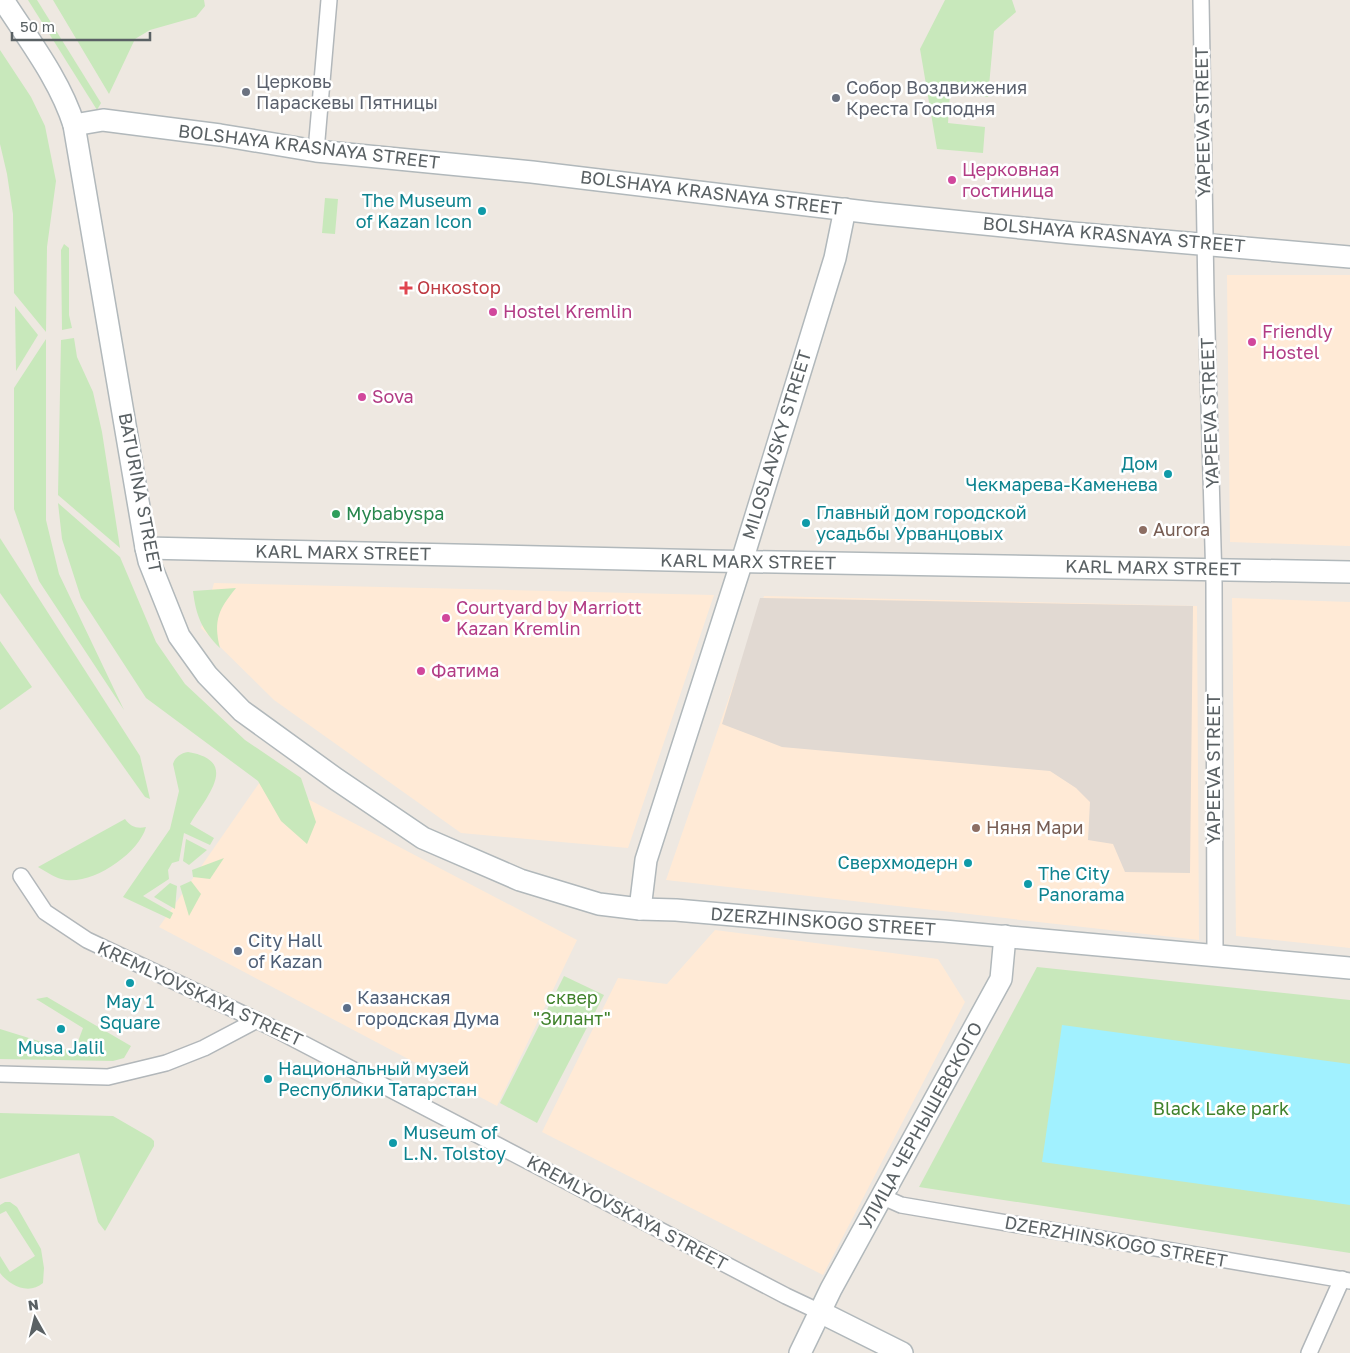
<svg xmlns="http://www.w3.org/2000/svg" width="1350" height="1353" font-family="'Golos Text',sans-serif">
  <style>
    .commercial { fill: #ffead6 }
    .education { fill: #e1d9d2 }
    .green { fill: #c8e8bb }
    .water { fill: #a1f1ff }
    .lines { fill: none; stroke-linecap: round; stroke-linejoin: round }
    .street-casing { stroke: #b2b7ba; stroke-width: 18 }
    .secondary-casing { stroke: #b1b8bb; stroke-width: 24 }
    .street { stroke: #fff; stroke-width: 15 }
    .secondary { stroke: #fff; stroke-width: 21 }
    .worship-dot { fill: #6b7280; stroke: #fff; stroke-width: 2 }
    .hotel-dot { fill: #d1479c; stroke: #fff; stroke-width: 2 }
    .culture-dot { fill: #0f9aa8; stroke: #fff; stroke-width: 2 }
    .health-dot { fill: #e0444e; stroke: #fff; stroke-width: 2 }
    .leisure-dot { fill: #2e9e5b; stroke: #fff; stroke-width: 2 }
    .education-dot { fill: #8d6e63; stroke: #fff; stroke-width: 2 }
    .service-dot { fill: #5c6f8a; stroke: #fff; stroke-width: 2 }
    .labels { text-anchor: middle; stroke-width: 5; stroke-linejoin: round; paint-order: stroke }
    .worship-label { font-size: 18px; fill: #5b616d; stroke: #fff; text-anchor: start }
    .street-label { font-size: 18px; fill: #5a6164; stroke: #fff }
    .hotel-label { font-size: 18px; fill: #b23c85; stroke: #fff; text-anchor: start }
    .culture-label { font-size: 18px; fill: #0d838f; stroke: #fff; text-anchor: start }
    .health-label { font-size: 18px; fill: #be3a42; stroke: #fff; text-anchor: start }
    .leisure-label { font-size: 18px; fill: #27864d; stroke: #fff; text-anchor: start }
    .education-label { font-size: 18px; fill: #785e54; stroke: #fff; text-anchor: start }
    .service-label { font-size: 18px; fill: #4e5e75; stroke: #fff; text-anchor: start }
    .park-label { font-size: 18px; fill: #40822c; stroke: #fff }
  </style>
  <rect width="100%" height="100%" fill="#eee8e1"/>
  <g class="commercial">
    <path d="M 1227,275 L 1350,275 L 1350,546 L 1230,542 Z"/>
    <path d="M 214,583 L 714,595 L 628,848 L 461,833 L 274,700 L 201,628 Z"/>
    <path d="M 764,596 L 1197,606 L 1199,940 L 666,880 Z"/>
    <path d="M 1232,598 L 1350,602 L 1350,948 L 1236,936 Z"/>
    <path d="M 264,776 L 577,940 L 497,1106 L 159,927 Z"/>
    <path d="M 715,930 L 938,959 L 965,1002 L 823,1275 L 542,1132 L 618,978 L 667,984 Z"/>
  </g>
  <path class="education" d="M 760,598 L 1193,606 L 1190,873 L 1125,872 L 1113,844 L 1088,840 L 1090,802 L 1076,788 L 1050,771 L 782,747 L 722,724 Z"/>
  <g class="green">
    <path d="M 28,0 L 37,0 L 101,103 L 97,110 Z"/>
    <path d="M 53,0 L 204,0 L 205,6 L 196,17 L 150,30 L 135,39 L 109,94 Z"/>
    <path d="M 945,0 L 1012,0 L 1016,12 L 994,31 L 988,97 L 950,92 L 948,123 L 985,127 L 983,153 L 937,149 L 920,49 Z"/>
    <path d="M 0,50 L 31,97 L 45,126 L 56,181 L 47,247 L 46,332 L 14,293 L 13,214 L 7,174 L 0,144 Z"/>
    <path d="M 325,198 L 338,199 L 335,234 L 322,233 Z"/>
    <path d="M 64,244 L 69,248 L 69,315 L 72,328 L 62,330 L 61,250 Z"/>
    <path d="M 15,306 L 38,335 L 16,371 Z"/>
    <path d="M 74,338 L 77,357 L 93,392 L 102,432 L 120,548 L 58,495 L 61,340 Z"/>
    <path d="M 46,339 L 46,520 L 59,574 L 124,710 L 39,581 L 14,509 L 14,388 Z"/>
    <path d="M 58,503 L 120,557 L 156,642 L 185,684 L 245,740 L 301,778 L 316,822 L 307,844 L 281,821 L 258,781 L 146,698 L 81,598 L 62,539 Z"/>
    <path d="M 0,538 L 140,756 L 150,799 L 145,797 L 0,593 Z"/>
    <path d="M 236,588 C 219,609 213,620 220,648 C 202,630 196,616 193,591 Z"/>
    <path d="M 0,641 L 32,687 L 0,710 Z"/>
    <path d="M 188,752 C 241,761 206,797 190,824 L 214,838 L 210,845 L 184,833 L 179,861 L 172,863 L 168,870 L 169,879 L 143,896 L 173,913 L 170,919 L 123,897 L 170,829 L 179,791 L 173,764 C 175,757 181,753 188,752 Z"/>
    <path d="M 125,819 C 131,827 137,829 146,827 C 139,853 94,884 66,880 C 56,879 47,872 38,867 Z"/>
    <path d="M 186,839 L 207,850 L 189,865 L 183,861 Z"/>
    <path d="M 224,858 L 210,879 L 193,877 L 192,870 Z"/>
    <path d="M 191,881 L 201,894 L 189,916 L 180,886 Z"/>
    <path d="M 170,883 L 177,886 L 175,909 L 154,897 Z"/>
    <path d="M 1037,967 L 1350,1000 L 1350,1253 L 919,1187 Z"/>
    <path d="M 564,976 L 604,995 L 537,1123 L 500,1103 Z"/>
    <path d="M 47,997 L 131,1046 L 124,1058 L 113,1061 L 0,1059 L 0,1029 L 74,1052 L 83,1028 L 36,999 Z"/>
    <path d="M 0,1113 L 113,1116 L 151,1138 L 154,1141 L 154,1146 L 105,1231 L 98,1222 L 79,1153 L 0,1179 Z"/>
    <path d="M 5,1202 L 10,1202 L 17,1207 L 41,1249 L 44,1268 L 43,1283 C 29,1295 10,1286 0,1273 L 0,1256 L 10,1272 L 35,1256 L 6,1211 L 0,1214 L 0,1205 Z"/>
  </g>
  <path class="water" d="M 1062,1025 L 1350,1064 L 1350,1205 L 1042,1162 Z"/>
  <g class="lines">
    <defs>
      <g id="street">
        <path d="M 1201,0 L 1206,295 L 1214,583 L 1215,955"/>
        <path d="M 316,151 L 329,0"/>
        <path d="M 21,876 L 45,912 L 87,940 L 277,1030 L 786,1296 L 820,1312"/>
        <path d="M 0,1074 L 108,1077 L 166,1063 L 204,1048 L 257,1020"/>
        <path d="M 883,1197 L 901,1205 L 1350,1281"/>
        <path d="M 1309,1353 L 1342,1279"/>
      </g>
      <g id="secondary">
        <path d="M 3,0 C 28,39 60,80 74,125 L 146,548 L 149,561 L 179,636 L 207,675 L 242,711 L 336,779 L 423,838 L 520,880 L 599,904 L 640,909 L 676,910 L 812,922 L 944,931 L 1350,968"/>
        <path d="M 74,125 L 103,120 L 220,135 L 316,151 L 532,172 L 874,213 L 1072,233 L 1350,257"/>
        <path d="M 146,548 L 712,561 L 1350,572"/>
        <path d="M 640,909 L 646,860 L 742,561 L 835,258 L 845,209"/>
        <path d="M 820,1312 L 902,1353"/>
        <path d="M 800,1353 L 831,1289 L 1001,979 L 1005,936"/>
      </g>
    </defs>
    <use href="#street" class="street-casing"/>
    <use href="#secondary" class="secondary-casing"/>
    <use href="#street" class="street"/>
    <use href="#secondary" class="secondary"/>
  </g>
  <g class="worship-dot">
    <circle cx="246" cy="92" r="5"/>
    <circle cx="836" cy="98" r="5"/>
  </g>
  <g class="hotel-dot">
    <circle cx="952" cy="180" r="5"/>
    <circle cx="493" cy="312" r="5"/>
    <circle cx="1252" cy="342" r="5"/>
    <circle cx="362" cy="397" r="5"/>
    <circle cx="446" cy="618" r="5"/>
    <circle cx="421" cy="671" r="5"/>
  </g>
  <g class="culture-dot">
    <circle cx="482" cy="211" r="5"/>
    <circle cx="1168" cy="474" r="5"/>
    <circle cx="806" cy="523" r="5"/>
    <circle cx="968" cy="863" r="5"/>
    <circle cx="1028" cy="884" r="5"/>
    <circle cx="130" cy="983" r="5"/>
    <circle cx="61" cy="1029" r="5"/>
    <circle cx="268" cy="1079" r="5"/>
    <circle cx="393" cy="1143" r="5"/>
  </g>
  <path class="health-dot" d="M403.5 280.5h5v5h5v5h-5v5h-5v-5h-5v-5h5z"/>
  <circle class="leisure-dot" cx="336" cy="514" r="5"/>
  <g class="education-dot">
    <circle cx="1143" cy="530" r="5"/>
    <circle cx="976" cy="828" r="5"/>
  </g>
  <g class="service-dot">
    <circle cx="238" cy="951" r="5"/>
    <circle cx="347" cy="1008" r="5"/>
  </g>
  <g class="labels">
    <g class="worship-label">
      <text x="256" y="88">Церковь<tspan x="256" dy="21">Параскевы Пятницы</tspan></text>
      <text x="846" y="94">Собор Воздвижения<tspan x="846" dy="21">Креста Господня</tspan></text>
    </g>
    <g class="street-label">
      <text transform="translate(1203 122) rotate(-91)" y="6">YAPEEVA STREET</text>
      <text transform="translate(309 147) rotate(7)" y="6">BOLSHAYA KRASNAYA STREET</text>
      <text transform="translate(711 193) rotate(7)" y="6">BOLSHAYA KRASNAYA STREET</text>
      <text transform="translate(1114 235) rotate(5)" y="6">BOLSHAYA KRASNAYA STREET</text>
      <text transform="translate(1210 413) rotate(-92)" y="6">YAPEEVA STREET</text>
      <text transform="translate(777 445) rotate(-73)" y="6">MILOSLAVSKY STREET</text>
      <text transform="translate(140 493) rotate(79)" y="6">BATURINA STREET</text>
      <text transform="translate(343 553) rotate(1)" y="6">KARL MARX STREET</text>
      <text transform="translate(748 562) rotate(1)" y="6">KARL MARX STREET</text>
      <text transform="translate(1153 568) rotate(1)" y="6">KARL MARX STREET</text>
      <text transform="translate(1214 769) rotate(-90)" y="6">YAPEEVA STREET</text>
      <text transform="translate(823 922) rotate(4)" y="6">DZERZHINSKOGO STREET</text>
      <text transform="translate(200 994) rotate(25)" y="6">KREMLYOVSKAYA STREET</text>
      <text transform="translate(921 1126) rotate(-61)" y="6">УЛИЦА ЧЕРНЫШЕВСКОГО</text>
      <text transform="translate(627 1213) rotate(28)" y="6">KREMLYOVSKAYA STREET</text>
      <text transform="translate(1116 1242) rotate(10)" y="6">DZERZHINSKOGO STREET</text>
    </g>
    <g class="hotel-label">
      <text x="962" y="176">Церковная<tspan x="962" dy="21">гостиница</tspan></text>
      <text x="503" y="318">Hostel Kremlin</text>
      <text x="1262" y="338">Friendly<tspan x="1262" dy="21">Hostel</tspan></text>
      <text x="372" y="403">Sova</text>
      <text x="456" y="614">Courtyard by Marriott<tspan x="456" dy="21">Kazan Kremlin</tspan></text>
      <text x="431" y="677">Фатима</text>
    </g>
    <g class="culture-label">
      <text x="472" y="207" text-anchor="end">The Museum<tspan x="472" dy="21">of Kazan Icon</tspan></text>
      <text x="1158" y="470" text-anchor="end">Дом<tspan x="1158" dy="21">Чекмарева-Каменева</tspan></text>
      <text x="816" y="519">Главный дом городской<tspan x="816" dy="21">усадьбы Урванцовых</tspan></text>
      <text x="958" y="869" text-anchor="end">Сверхмодерн</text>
      <text x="1038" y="880">The City<tspan x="1038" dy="21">Panorama</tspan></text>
      <text x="130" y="1008" text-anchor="middle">May 1<tspan x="130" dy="21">Square</tspan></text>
      <text x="61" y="1054" text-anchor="middle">Musa Jalil</text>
      <text x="278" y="1075">Национальный музей<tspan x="278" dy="21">Республики Татарстан</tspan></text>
      <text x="403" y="1139">Museum of<tspan x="403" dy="21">L.N. Tolstoy</tspan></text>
    </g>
    <g class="health-label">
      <text x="417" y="294">Онкоstop</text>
    </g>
    <g class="leisure-label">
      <text x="346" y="520">Mybabyspa</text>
    </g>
    <g class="education-label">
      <text x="1153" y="536">Aurora</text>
      <text x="986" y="834">Няня Мари</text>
    </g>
    <g class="service-label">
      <text x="248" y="947">City Hall<tspan x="248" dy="21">of Kazan</tspan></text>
      <text x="357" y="1004">Казанская<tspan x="357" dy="21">городская Дума</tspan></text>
    </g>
    <g class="park-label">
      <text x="572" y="1004">сквер<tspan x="572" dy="21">"Зилант"</tspan></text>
      <text x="1221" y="1115">Black Lake park</text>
    </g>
  </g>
  <g transform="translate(35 1318) rotate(352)" stroke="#ffffff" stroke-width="4" paint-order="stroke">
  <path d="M0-4L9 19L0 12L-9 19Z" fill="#5a6164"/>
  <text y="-8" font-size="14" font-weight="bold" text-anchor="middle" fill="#5a6164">N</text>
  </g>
  <path d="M12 32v8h138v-8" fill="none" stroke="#5a6164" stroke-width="2.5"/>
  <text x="20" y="32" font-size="15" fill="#5a6164" stroke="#ffffff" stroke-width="4" paint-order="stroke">50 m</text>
</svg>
